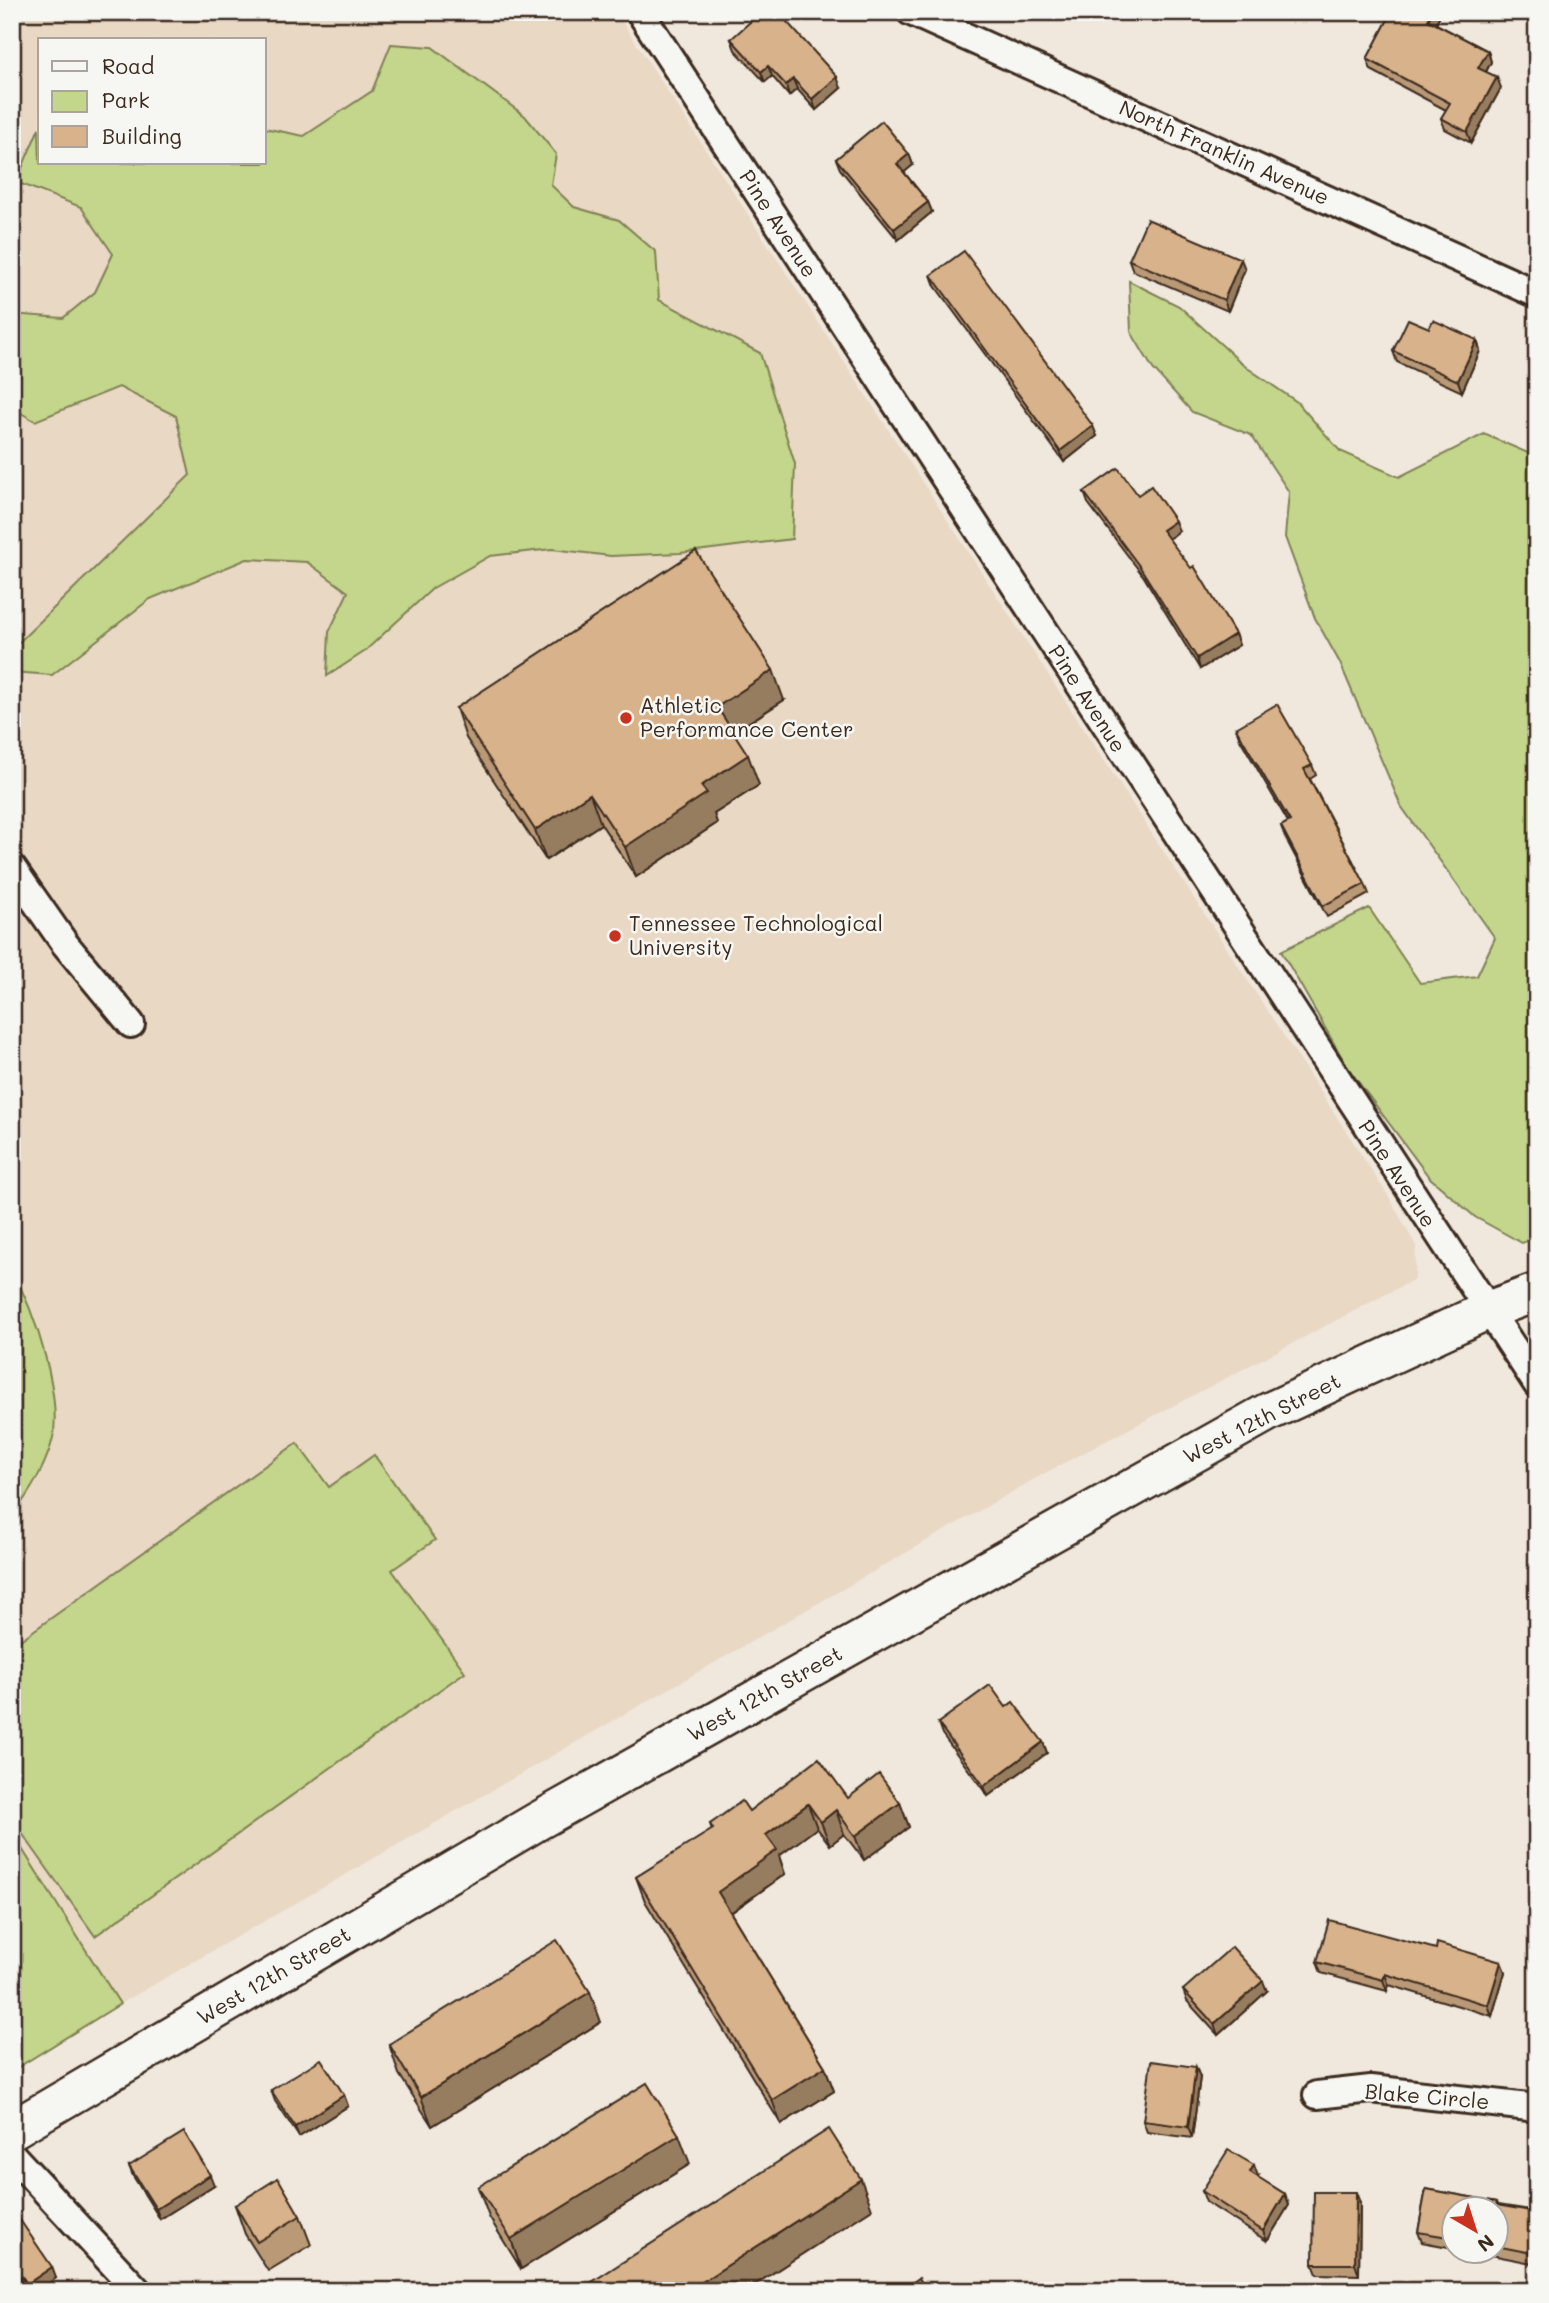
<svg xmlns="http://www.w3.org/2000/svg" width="1549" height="2303" font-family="Mali,sans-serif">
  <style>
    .built { fill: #e9d8c4; fill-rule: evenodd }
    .green { fill: #c3d68b; stroke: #7f8054; stroke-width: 2 }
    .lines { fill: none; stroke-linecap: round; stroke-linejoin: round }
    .minor-casing { stroke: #3b2a1e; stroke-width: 32 }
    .secondary-casing { stroke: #3b2a1e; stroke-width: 42 }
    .minor { stroke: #f6f6f2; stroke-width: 26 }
    .secondary { stroke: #f6f6f2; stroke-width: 37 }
    .wall { fill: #ba9977; stroke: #3b2a1e; stroke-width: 2 }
    .shaded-wall { fill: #977d61; stroke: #3b2a1e; stroke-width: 2 }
    .building { fill: #d8b28a; stroke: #3b2a1e; stroke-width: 2 }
    .poi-dot { fill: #c8321e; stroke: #f6f6f2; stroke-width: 2.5 }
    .labels { text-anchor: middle; stroke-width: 5; stroke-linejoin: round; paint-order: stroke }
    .street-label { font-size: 21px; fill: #3b2a1e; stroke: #f6f6f2 }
    .poi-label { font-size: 21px; fill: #3b2a1e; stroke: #f6f6f2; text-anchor: start }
  </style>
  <rect width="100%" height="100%" fill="#f0e8dd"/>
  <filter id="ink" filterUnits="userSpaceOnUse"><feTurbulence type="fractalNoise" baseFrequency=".0143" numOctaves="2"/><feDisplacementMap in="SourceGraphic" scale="14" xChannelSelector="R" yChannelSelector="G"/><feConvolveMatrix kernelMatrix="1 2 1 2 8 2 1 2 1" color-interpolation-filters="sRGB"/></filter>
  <g filter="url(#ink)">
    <path class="built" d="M 12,12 L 616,12 L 1389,1197 L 1416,1246 L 1415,1279 L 1045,1473 L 120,2004 L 12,2071 ZM 40,40 L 264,40 L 264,163 L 40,163 Z"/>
    <g class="green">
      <path d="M 391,44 L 432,47 L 525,116 L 556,154 L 551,185 L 574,207 L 619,220 L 656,252 L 659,300 L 760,353 L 795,464 L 792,539 L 680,553 L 611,556 L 552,549 L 490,556 L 433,588 L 364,652 L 327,676 L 329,632 L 348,592 L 307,562 L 247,559 L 150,599 L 52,675 L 12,672 L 12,649 L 190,475 L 176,416 L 119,387 L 35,421 L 12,408 L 12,314 L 63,318 L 95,292 L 113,254 L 81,207 L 16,182 L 39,128 L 40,163 L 264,163 L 264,128 L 304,136 L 372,91 Z"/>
      <path d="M 1129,281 L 1179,306 L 1246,367 L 1297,402 L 1340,451 L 1399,477 L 1484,434 L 1537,457 L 1537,1237 L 1522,1243 L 1475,1217 L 1429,1177 L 1348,1068 L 1281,951 L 1369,908 L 1420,983 L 1477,976 L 1495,938 L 1401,806 L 1340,663 L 1315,618 L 1285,537 L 1289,492 L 1251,435 L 1192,412 L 1153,369 L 1131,332 Z"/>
      <path d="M 12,1272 C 35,1309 65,1403 51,1445 C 43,1471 29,1494 12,1516 Z"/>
      <path d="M 297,1443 L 329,1487 L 374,1455 L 435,1540 L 392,1570 L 465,1672 L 95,1936 L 12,1819 L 12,1646 Z"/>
      <path d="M 12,1833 L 120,2004 L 12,2071 Z"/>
    </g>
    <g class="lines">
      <defs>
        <g id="minor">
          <path d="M 640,12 L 1537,1384"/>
          <path d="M 911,12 L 1537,294"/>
          <path d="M 12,868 L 65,944 L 131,1024"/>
          <path d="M 1317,2095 L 1371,2089 L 1537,2108"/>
          <path d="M 12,2155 L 138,2291"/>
        </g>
        <path id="secondary" d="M 12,2130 L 538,1821 L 1268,1412 L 1486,1311 L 1537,1292"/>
      </defs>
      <use href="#minor" class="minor-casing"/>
      <use href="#secondary" class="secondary-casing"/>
      <use href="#minor" class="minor"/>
      <use href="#secondary" class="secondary"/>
    </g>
    <g class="wall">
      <path d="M 1166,12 L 1186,12 L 1182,20 Z"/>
      <path d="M 1392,12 L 1438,12 L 1439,17 L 1436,24 L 1488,51 L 1491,62 L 1486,72 L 1501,88 L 1471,143 L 1445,129 L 1441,118 L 1446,110 L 1371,70 L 1367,59 Z"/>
      <path d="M 731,39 L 841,88 L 816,110 L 797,89 L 789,96 L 772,76 L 765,82 L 735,50 Z"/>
      <path d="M 909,154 L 913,165 L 904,172 L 928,202 L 932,212 L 898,240 L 840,169 L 836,159 Z"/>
      <path d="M 1129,260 L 1245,269 L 1228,311 L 1133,271 Z"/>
      <path d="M 931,275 L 1097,436 L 1064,462 L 935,286 Z"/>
      <path d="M 1429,328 L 1477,340 L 1480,351 L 1462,392 L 1397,362 L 1393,351 Z"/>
      <path d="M 1084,492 L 1138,495 L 1179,531 L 1169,539 L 1235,634 L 1239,645 L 1200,669 L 1144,577 L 1088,503 Z"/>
      <path d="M 784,700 L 733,733 L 759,785 L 714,814 L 717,823 L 636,877 L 601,824 L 546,860 L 466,738 L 456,708 Z"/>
      <path d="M 1236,728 L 1312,765 L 1316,775 L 1310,779 L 1365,884 L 1369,894 L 1327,917 L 1285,837 L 1281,826 L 1288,822 L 1240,739 Z"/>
      <path d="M 1006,1707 L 1043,1742 L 1047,1753 L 988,1796 L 942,1734 L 938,1723 Z"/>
      <path d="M 848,1798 L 900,1803 L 909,1827 L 864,1860 L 844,1834 L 830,1845 L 817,1828 L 779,1856 L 785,1874 L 731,1913 L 825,2067 L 834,2091 L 781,2124 L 645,1901 L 636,1877 L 712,1830 L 710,1824 L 749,1811 Z"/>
      <path d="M 1436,1949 L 1501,1962 L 1505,1972 L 1492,2016 L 1389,1985 L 1387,1991 L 1321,1973 L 1317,1962 Z"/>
      <path d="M 1183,1990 L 1267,1991 L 1218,2035 L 1187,2001 Z"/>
      <path d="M 601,2022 L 432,2126 L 399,2074 L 389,2044 Z"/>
      <path d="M 1200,2077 L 1192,2138 L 1147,2132 L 1143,2121 Z"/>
      <path d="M 271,2090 L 344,2095 L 348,2106 L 299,2137 L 275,2101 Z"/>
      <path d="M 690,2164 L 521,2269 L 489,2217 L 478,2187 Z"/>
      <path d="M 129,2166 L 214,2185 L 160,2219 L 133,2176 Z"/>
      <path d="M 1258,2176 L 1257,2177 L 1285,2194 L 1289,2205 L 1267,2241 L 1206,2202 L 1202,2191 Z"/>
      <path d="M 1426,2189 L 1497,2202 L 1498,2205 L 1537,2211 L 1537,2264 L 1466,2250 L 1496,2250 L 1496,2208 L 1454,2208 L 1454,2248 L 1422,2242 L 1418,2232 Z"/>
      <path d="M 1360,2203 L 1359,2275 L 1317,2274 L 1313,2264 Z"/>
      <path d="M 235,2205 L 300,2216 L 311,2245 L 268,2271 L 245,2234 Z"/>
      <path d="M 12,2225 L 56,2278 L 37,2291 L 28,2291 L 25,2286 L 19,2291 Z"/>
    </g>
    <g class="shaded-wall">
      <path d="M 1179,12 L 1186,12 L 1182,20 Z"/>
      <path d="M 1432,12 L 1438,12 L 1439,17 L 1432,31 L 1428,20 Z"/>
      <path d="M 1488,51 L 1491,62 L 1482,79 L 1478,68 Z"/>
      <path d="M 768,66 L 772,76 L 765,82 L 761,72 Z"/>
      <path d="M 837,77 L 841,88 L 816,110 L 812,99 Z"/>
      <path d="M 1497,77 L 1501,88 L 1471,143 L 1467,132 Z"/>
      <path d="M 793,79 L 797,89 L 789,96 L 786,85 Z"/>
      <path d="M 909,154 L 913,165 L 901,175 L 897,164 Z"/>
      <path d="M 928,202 L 932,212 L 898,240 L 894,229 Z"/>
      <path d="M 1241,259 L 1245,269 L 1228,311 L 1224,300 Z"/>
      <path d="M 1477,340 L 1480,351 L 1462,392 L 1458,381 Z"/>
      <path d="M 1093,426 L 1097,436 L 1064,462 L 1060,451 Z"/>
      <path d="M 1175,521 L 1179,531 L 1166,541 L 1162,530 Z"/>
      <path d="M 1235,634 L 1239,645 L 1200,669 L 1197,658 Z"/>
      <path d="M 773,670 L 784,700 L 727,736 L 717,707 Z"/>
      <path d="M 748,755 L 759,785 L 714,814 L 717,823 L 636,877 L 625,847 L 701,786 Z"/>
      <path d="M 590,794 L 601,824 L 546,860 L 535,830 Z"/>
      <path d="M 1043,1742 L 1047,1753 L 988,1796 L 984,1786 Z"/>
      <path d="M 900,1803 L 909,1827 L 864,1860 L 855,1836 Z"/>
      <path d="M 808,1804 L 817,1828 L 779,1856 L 785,1874 L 726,1916 L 718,1892 L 766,1835 Z"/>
      <path d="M 836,1810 L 844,1834 L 830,1845 L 821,1822 Z"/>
      <path d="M 1501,1962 L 1505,1972 L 1492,2016 L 1488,2005 Z"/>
      <path d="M 1385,1974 L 1389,1985 L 1387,1991 L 1383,1980 Z"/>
      <path d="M 1263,1981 L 1267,1991 L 1218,2035 L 1214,2024 Z"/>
      <path d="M 590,1992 L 601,2022 L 432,2126 L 421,2097 Z"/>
      <path d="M 825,2067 L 834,2091 L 781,2124 L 772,2100 Z"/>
      <path d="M 1196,2067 L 1200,2077 L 1192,2138 L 1188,2127 Z"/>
      <path d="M 344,2095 L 348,2106 L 299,2137 L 295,2127 Z"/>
      <path d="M 679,2135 L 690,2164 L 521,2269 L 511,2239 Z"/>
      <path d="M 1254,2165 L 1258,2176 L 1253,2183 L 1250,2172 Z"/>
      <path d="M 210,2175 L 214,2185 L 160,2219 L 156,2209 Z"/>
      <path d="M 861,2179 L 872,2209 L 745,2291 L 688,2291 Z"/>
      <path d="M 1356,2192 L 1360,2203 L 1359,2275 L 1355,2264 Z"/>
      <path d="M 1285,2194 L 1289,2205 L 1267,2241 L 1263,2231 Z"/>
      <path d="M 52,2267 L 56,2278 L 37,2291 L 30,2291 L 27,2284 Z"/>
      <path d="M 22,2276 L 25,2286 L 19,2291 L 12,2291 L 12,2282 Z"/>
    </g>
    <g class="building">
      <path d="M 761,12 L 778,12 L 837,77 L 812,99 L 793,79 L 786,85 L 768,66 L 761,72 L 731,39 Z"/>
      <path d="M 1392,12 L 1432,12 L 1428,20 L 1488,51 L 1478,68 L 1497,77 L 1467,132 L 1441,118 L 1450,103 L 1367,59 Z"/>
      <path d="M 882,121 L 909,154 L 897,164 L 928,202 L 894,229 L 836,159 Z"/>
      <path d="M 1147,219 L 1241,259 L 1224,300 L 1129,260 Z"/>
      <path d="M 964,251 L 1093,426 L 1060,451 L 931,275 Z"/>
      <path d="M 1408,319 L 1429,328 L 1433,320 L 1477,340 L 1458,381 L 1393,351 Z"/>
      <path d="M 1118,468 L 1138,495 L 1151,486 L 1175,521 L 1162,530 L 1191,568 L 1194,566 L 1235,634 L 1197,658 L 1140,567 L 1084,492 Z"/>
      <path d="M 696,551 L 773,670 L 717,707 L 748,755 L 701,786 L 707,793 L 625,847 L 590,794 L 535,830 L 456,708 Z"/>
      <path d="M 1277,704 L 1312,765 L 1304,769 L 1365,884 L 1323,906 L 1281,826 L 1290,821 L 1236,728 Z"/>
      <path d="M 990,1685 L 1006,1707 L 1013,1702 L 1043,1742 L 984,1786 L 938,1723 Z"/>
      <path d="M 819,1758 L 848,1798 L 879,1774 L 900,1803 L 855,1836 L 836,1810 L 821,1822 L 808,1804 L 766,1835 L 777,1850 L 718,1892 L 825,2067 L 772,2100 L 636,1877 L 713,1829 L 710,1824 L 742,1801 L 749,1811 Z"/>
      <path d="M 1329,1920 L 1436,1949 L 1437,1943 L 1501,1962 L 1488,2005 L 1385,1974 L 1383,1980 L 1317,1962 Z"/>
      <path d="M 557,1940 L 590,1992 L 421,2097 L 389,2044 Z"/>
      <path d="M 1232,1947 L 1263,1981 L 1214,2024 L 1183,1990 Z"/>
      <path d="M 321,2059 L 344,2095 L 295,2127 L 271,2090 Z"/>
      <path d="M 1151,2061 L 1196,2067 L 1188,2127 L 1143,2121 Z"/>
      <path d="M 647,2083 L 679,2135 L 511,2239 L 478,2187 Z"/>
      <path d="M 829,2129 L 861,2179 L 688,2291 L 578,2291 Z"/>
      <path d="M 184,2132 L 210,2175 L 156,2209 L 129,2166 Z"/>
      <path d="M 1228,2150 L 1254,2165 L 1250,2172 L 1285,2194 L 1263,2231 L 1202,2191 Z"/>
      <path d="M 278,2178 L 300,2216 L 257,2242 L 235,2205 Z"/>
      <path d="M 1426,2189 L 1497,2202 L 1496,2205 L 1537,2212 L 1537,2254 L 1496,2246 L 1496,2208 L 1454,2208 L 1454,2238 L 1418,2232 Z"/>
      <path d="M 1314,2192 L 1356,2192 L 1355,2264 L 1313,2264 Z"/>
      <path d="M 20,2220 L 52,2267 L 27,2284 L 22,2276 L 12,2282 L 12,2225 Z"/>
      <path d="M 919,2278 L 927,2291 L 900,2291 Z"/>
    </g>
  </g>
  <g class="poi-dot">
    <circle cx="626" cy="718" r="7"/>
    <circle cx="615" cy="936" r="7"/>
  </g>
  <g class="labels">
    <g class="street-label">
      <text transform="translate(1224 153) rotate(24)" y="7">North Franklin Avenue</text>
      <text transform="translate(778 224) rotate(57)" y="7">Pine Avenue</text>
      <text transform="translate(1087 699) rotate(57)" y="7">Pine Avenue</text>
      <text transform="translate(1397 1174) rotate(57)" y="7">Pine Avenue</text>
      <text transform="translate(1262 1419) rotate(-27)" y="7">West 12th Street</text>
      <text transform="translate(765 1694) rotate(-29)" y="7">West 12th Street</text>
      <text transform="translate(274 1976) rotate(-30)" y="7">West 12th Street</text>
      <text transform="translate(1427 2097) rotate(5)" y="7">Blake Circle</text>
    </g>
    <g class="poi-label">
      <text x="640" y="713">Athletic<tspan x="640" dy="24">Performance Center</tspan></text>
      <text x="629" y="931">Tennessee Technological<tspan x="629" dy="24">University</tspan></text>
    </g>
  </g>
  <rect width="1549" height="2303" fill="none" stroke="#f6f6f2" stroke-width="42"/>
  <rect x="21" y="21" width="1507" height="2261" fill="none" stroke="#3b2a1e" stroke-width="2.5" filter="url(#ink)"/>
  <rect x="38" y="38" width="228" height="126" fill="#f6f6f2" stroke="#aba49d" stroke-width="2"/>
  <rect x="52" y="61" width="35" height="10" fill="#f6f6f2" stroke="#aba49d" stroke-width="2"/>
  <text x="102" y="74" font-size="21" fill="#3b2a1e">Road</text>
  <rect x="52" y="91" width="35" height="21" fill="#c3d68b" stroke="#aba49d" stroke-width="2"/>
  <text x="102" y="108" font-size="21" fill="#3b2a1e">Park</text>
  <rect x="52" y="126" width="35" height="21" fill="#d8b28a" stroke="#aba49d" stroke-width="2"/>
  <text x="102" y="144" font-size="21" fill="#3b2a1e">Building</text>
  <g transform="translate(1475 2230) rotate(141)"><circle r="33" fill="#f6f6f2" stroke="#aba49d" stroke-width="2"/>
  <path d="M0-5L12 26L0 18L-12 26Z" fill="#c8321e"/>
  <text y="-10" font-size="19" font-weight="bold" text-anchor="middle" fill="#3b2a1e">N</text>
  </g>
</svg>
